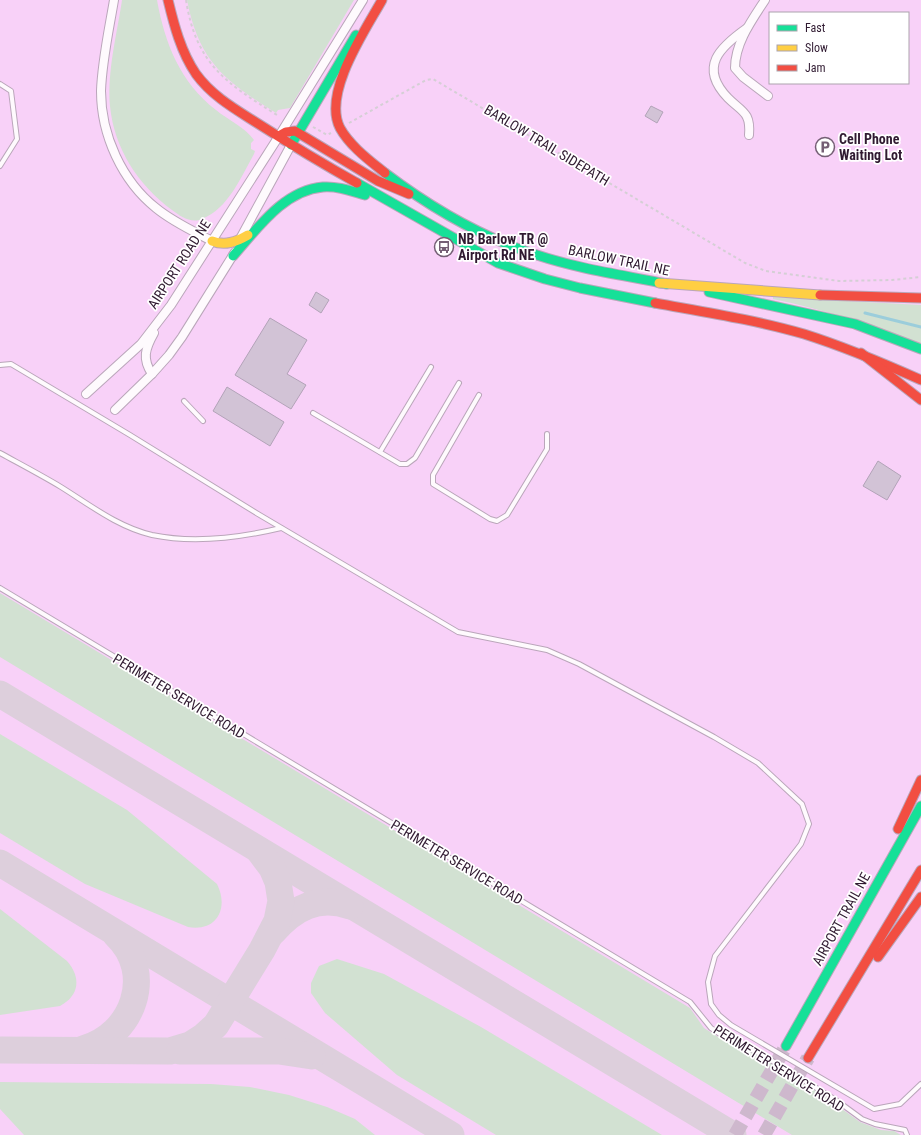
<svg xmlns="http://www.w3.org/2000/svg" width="921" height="1135" font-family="'Roboto Condensed',sans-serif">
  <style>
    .built { fill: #f8d1f8; fill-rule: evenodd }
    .green { fill: #d2e1d2 }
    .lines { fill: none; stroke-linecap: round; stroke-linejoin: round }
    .stream { stroke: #9bcddb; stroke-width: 3 }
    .taxiway { stroke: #ddcfdc; stroke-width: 27 }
    .building { fill: #d2c3d6; stroke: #b2a3b8 }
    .highway-tunnel { stroke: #ceb8cd; stroke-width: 14; stroke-dasharray: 14 7; stroke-linecap: butt }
    .lane-casing { stroke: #baa6ba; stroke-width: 6 }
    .street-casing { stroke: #baa6ba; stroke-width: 10 }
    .fast-casing { stroke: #baa6ba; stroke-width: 11 }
    .slow-casing { stroke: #baa6ba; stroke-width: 11 }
    .jam-casing { stroke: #baa6ba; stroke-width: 11 }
    .path { stroke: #d5cfd5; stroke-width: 2; stroke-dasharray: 3 3; stroke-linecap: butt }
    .lane { stroke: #fefafd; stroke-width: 4 }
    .street { stroke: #fefafd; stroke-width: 8 }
    .fast { stroke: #16e098; stroke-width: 9 }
    .slow { stroke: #ffcf43; stroke-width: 9 }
    .jam { stroke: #f24e42; stroke-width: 9 }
    .labels { text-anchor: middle; stroke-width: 3.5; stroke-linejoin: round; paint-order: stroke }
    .poi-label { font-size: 14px; font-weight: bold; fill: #301a31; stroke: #fff; text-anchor: start }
    .street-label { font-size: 14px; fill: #301a31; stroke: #fff }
  </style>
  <rect width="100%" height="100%" fill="#f5e0f4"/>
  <path class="built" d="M 0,0 L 921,0 L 921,1135 L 0,1135 ZM 770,13 L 908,13 L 908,83 L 770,83 Z"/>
  <g class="green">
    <path d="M 122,0 L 157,0 C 165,44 180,82 216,110 C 228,120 245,127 254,140 L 251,143 L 251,149 L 255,151 L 254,154 C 241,177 228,209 202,219 C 191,224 180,216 172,210 C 138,185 114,148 110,106 C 107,71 117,34 122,0 Z"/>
    <path d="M 187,0 L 354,0 L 290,108 L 278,110 L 276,113 C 225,81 199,62 187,0 Z"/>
    <path d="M 773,297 L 921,305 L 921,344 C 870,325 826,310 773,299 Z"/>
    <path d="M 0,593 L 690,1008 L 704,1028 L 720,1038 L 745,1048 L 781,1069 L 827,1098 L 860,1122 L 881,1130 L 894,1131 L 901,1135 L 792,1135 L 732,1099 L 0,657 Z"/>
    <path d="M 0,734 L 127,810 L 217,884 C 229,908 217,932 188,927 L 85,884 L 0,833 Z"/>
    <path d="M 0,909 L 67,961 C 81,977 80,995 60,1006 L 0,1015 Z"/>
    <path d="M 337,959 L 384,974 L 481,1027 L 662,1135 L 496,1135 L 397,1075 L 325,1013 L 311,993 L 311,983 L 319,966 Z"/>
    <path d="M 0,1082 L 211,1084 L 250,1087 L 289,1095 L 327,1107 L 355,1119 L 375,1135 L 24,1135 L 0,1109 Z"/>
  </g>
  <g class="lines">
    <path class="stream" d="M 865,313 L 921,327"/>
    <g class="taxiway">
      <path d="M 0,694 L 733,1135"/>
      <path d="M 0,863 L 451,1135"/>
      <path d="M 273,932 C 294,908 318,895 350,906"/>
      <path d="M 83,1049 C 133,1036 156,973 116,935"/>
      <path d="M 0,1050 L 170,1051 L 190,1045 L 204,1036 L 216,1025 L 262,950 L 277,921 L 281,901 L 278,882 L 272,868 L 260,852"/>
      <path d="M 180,1051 L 279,1051 L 312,1056"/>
    </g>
  </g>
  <g class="building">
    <path d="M 651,106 L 663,112 L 657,123 L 645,116 Z"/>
    <path d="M 316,292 L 329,300 L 321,313 L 309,305 Z"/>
    <path d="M 270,318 L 307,340 L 287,374 L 306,385 L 291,409 L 235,375 Z"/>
    <path d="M 227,387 L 284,422 L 270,446 L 213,411 Z"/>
    <path d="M 878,461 L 901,476 L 887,500 L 863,486 Z"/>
  </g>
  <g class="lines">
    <g class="highway-tunnel">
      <path d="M 735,1135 L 786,1046"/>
      <path d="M 764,1135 L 808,1058"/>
    </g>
    <defs>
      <g id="lane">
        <path d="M 0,84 L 11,91 L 17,139 L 0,166"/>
        <path d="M 0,365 L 11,364 L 130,435 L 258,514 L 458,632 L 547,650 L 579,664 L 714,737 L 758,763 L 802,804 L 809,824 L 801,844 L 715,956 L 708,982 L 711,1004 L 719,1015 L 731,1025 L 874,1109 L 900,1104 L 921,1084"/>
        <path d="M 479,395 L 433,475 L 433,484 L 490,519 L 497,521 L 507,515 L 547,449 L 547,434"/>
        <path d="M 184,401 L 203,421"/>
        <path d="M 313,413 L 400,464 L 407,464 L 415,458 L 459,383"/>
        <path d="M 380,452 L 431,367"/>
        <path d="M 0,453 C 20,464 41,475 61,487 C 90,505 118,527 152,535 C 195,544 239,538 281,528"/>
        <path d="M 0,588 L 690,1002 L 711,1028 L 723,1036 L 761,1054 L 836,1100 L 862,1119 L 875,1124 L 905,1130 L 907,1135"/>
      </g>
      <g id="street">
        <path d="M 114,0 C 109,30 102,61 101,91 C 101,135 122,181 156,208 C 173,222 193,231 212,241"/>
        <path d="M 765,0 C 752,20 735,43 735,68 L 743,77 L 768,96"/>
        <path d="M 747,28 C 720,47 698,67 728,98 C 742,112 751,112 749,135"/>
        <path d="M 240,239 L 291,145"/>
        <path d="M 152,374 C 142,359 145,349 154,333"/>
        <path d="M 86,394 L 141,344 L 171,305 L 279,136 L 363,0"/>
        <path d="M 115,410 L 152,374 L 169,355 L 182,337 L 235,252"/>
      </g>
      <g id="fast">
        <path d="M 291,145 L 356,35"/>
        <path d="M 385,173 C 430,207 483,238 537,255 C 579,269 623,275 667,284"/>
        <path d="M 357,183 L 498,263 L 545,279 L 580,288 L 655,303"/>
        <path d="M 233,256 C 257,229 284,190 323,187 C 338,186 351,191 365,195"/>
        <path d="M 709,292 L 855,324 L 921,349"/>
        <path d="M 786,1046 L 921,806"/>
      </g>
      <g id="slow">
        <path d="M 212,241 C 225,246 236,242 248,235"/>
        <path d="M 659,283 L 820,295"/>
      </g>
      <g id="jam">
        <path d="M 168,0 C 174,25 181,52 196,74 C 212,96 235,109 257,123 C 290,144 323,164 357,183"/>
        <path d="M 382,0 C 366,29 322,93 340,128 C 350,146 369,160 385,173"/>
        <path d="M 279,136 L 286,132 L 295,131 L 378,181 L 409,194"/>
        <path d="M 820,295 L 921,298"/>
        <path d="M 655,303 C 704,312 756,320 804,334 C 845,347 883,363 921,380"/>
        <path d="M 861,353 L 921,400"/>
        <path d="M 898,829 L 921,780"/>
        <path d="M 878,957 L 921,897"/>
        <path d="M 808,1058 L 921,870"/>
      </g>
    </defs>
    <use href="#lane" class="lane-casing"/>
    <use href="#street" class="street-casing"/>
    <use href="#fast" class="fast-casing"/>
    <use href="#slow" class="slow-casing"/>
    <use href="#jam" class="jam-casing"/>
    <g class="path">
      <path d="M 186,0 C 196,64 226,83 277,115"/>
      <path d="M 349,123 L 426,80 L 433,79 L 745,263 L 766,271 L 839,281 L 892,280 L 921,277"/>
      <path d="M 313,127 L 327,135 L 331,133"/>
    </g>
    <use href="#lane" class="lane"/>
    <use href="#street" class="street"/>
    <use href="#fast" class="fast"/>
    <use href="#slow" class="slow"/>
    <use href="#jam" class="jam"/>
  </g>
  <defs>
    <symbol id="parking-ring" viewBox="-11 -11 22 22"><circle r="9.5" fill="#fff" stroke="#755f75" stroke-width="1.5"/><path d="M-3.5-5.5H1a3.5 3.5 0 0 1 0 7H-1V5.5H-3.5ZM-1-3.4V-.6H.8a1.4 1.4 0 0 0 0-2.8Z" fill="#755f75"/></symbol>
    <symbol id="bus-ring" viewBox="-11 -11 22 22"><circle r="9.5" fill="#fff" stroke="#755f75" stroke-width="1.5"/><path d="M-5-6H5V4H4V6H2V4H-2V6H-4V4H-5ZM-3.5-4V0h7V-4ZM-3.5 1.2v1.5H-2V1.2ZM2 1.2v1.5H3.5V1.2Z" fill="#755f75"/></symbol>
  </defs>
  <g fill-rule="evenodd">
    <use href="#parking-ring" x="814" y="136" width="22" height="22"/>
    <use href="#bus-ring" x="433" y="236" width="22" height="22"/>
  </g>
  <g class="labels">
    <g class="poi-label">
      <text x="839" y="144">Cell Phone<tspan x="839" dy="16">Waiting Lot</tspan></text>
      <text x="458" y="244">NB Barlow TR @<tspan x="458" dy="16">Airport Rd NE</tspan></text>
    </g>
    <g class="street-label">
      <text transform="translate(547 145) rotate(31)" y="5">BARLOW TRAIL SIDEPATH</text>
      <text transform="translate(619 260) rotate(12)" y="5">BARLOW TRAIL NE</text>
      <text transform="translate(179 264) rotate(-57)" y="5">AIRPORT ROAD NE</text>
      <text transform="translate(179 696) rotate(31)" y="5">PERIMETER SERVICE ROAD</text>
      <text transform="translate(457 862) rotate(31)" y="5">PERIMETER SERVICE ROAD</text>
      <text transform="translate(841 919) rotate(-61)" y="5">AIRPORT TRAIL NE</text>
      <text transform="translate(779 1068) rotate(32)" y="5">PERIMETER SERVICE ROAD</text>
    </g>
  </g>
  <rect x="769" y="12" width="140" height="72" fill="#ffffff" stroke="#aca3ad"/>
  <rect x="777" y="25" width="20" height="6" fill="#16e098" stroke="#aca3ad"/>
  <text x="805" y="32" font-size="12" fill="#301a31">Fast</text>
  <rect x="777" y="45" width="20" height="6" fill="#ffcf43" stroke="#aca3ad"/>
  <text x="805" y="52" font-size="12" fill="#301a31">Slow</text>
  <rect x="777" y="65" width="20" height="6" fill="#f24e42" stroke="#aca3ad"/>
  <text x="805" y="72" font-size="12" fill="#301a31">Jam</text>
</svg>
